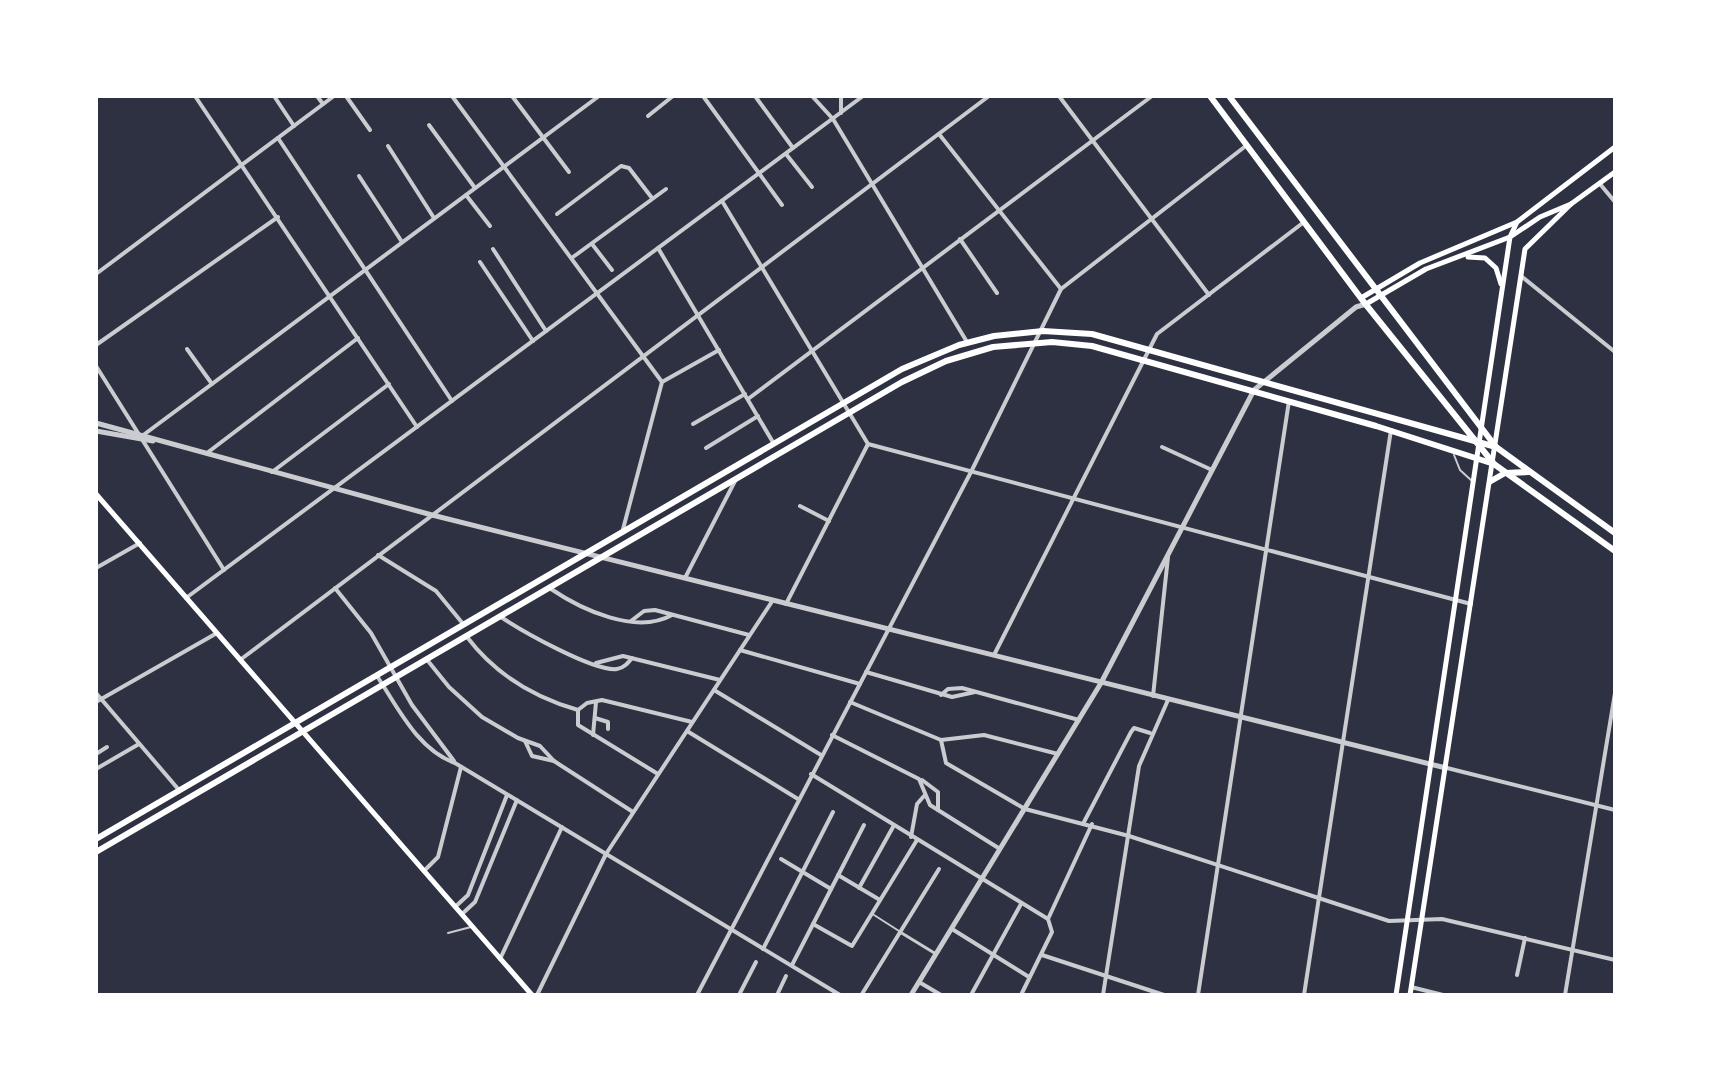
<svg xmlns="http://www.w3.org/2000/svg" width="1711" height="1091" font-family="Literata,serif">
  <style>
    .lines { fill: none; stroke-linecap: round; stroke-linejoin: round }
    .service { stroke: #caccd0; stroke-width: 2 }
    .pedestrian { stroke: #caccd0; stroke-width: 3 }
    .minor { stroke: #caccd0; stroke-width: 4 }
    .tertiary { stroke: #caccd0; stroke-width: 5 }
    .secondary { stroke: #fff; stroke-width: 5 }
    .primary { stroke: #fff; stroke-width: 6 }
  </style>
  <rect width="100%" height="100%" fill="#2d3142"/>
  <g class="lines">
    <g class="service">
      <path d="M 1454,455 L 1460,470 L 1472,481"/>
      <path d="M 874,915 L 899,931"/>
      <path d="M 448,933 L 471,927"/>
    </g>
    <path class="pedestrian" d="M 900,932 L 936,954"/>
    <g class="minor">
      <path d="M 195,96 L 417,427"/>
      <path d="M 274,96 L 294,126"/>
      <path d="M 317,96 L 323,104"/>
      <path d="M 346,96 L 370,130"/>
      <path d="M 452,96 L 662,382"/>
      <path d="M 512,96 L 569,172"/>
      <path d="M 703,96 L 782,205"/>
      <path d="M 755,96 L 793,148"/>
      <path d="M 812,96 L 833,119 L 967,342"/>
      <path d="M 1059,96 L 1209,295"/>
      <path d="M 841,113 L 841,96"/>
      <path d="M 648,116 L 673,96"/>
      <path d="M 429,125 L 475,188"/>
      <path d="M 939,134 L 1061,289"/>
      <path d="M 278,138 L 452,401"/>
      <path d="M 388,146 L 434,218"/>
      <path d="M 786,154 L 812,187"/>
      <path d="M 359,176 L 402,242"/>
      <path d="M 1600,184 L 1615,202"/>
      <path d="M 466,195 L 490,226"/>
      <path d="M 722,201 L 868,444 L 1471,604"/>
      <path d="M 557,214 L 621,166 L 629,168 L 652,198"/>
      <path d="M 960,239 L 997,293"/>
      <path d="M 592,244 L 612,270"/>
      <path d="M 658,248 L 774,444"/>
      <path d="M 493,249 L 546,331"/>
      <path d="M 573,257 L 666,189"/>
      <path d="M 480,262 L 533,341"/>
      <path d="M 96,274 L 334,96"/>
      <path d="M 1521,276 L 1615,352"/>
      <path d="M 96,345 L 278,217"/>
      <path d="M 187,349 L 212,384"/>
      <path d="M 96,366 L 224,570"/>
      <path d="M 748,399 L 1152,96"/>
      <path d="M 693,424 L 745,394"/>
      <path d="M 142,436 L 599,96"/>
      <path d="M 1162,447 L 1212,470"/>
      <path d="M 706,448 L 758,416"/>
      <path d="M 207,453 L 358,338"/>
      <path d="M 272,472 L 389,384"/>
      <path d="M 800,506 L 829,521"/>
      <path d="M 622,533 L 662,382 L 719,350"/>
      <path d="M 378,555 L 436,591 L 464,625"/>
      <path d="M 96,568 L 140,543"/>
      <path d="M 685,578 L 735,481"/>
      <path d="M 335,588 L 371,633 L 412,705 L 454,761"/>
      <path d="M 551,589 C 582,610 636,635 672,615"/>
      <path d="M 186,598 L 863,96"/>
      <path d="M 786,604 L 868,444"/>
      <path d="M 501,617 C 522,631 594,672 617,669 C 624,668 628,663 632,658"/>
      <path d="M 631,621 L 644,611 L 655,610 L 749,635"/>
      <path d="M 467,637 C 495,674 533,697 578,710"/>
      <path d="M 740,650 L 860,684"/>
      <path d="M 994,655 L 1157,334 L 1304,222"/>
      <path d="M 240,660 L 989,96"/>
      <path d="M 428,661 L 449,687 L 482,717 L 518,738 L 540,746 L 554,761 L 633,812"/>
      <path d="M 596,663 L 623,656 L 720,680"/>
      <path d="M 866,672 L 952,697 L 975,692"/>
      <path d="M 377,676 C 398,708 418,750 455,763 L 840,995"/>
      <path d="M 714,690 L 821,755"/>
      <path d="M 96,693 L 179,790"/>
      <path d="M 941,695 L 948,689 L 962,688 L 1079,720"/>
      <path d="M 1153,696 L 1168,557"/>
      <path d="M 96,702 L 217,633"/>
      <path d="M 850,702 L 941,740 L 984,735 L 1058,754"/>
      <path d="M 578,710 L 587,703 L 602,700 L 692,722"/>
      <path d="M 578,710 L 578,725 L 658,774"/>
      <path d="M 595,718 L 608,722 L 608,729"/>
      <path d="M 687,731 L 798,799"/>
      <path d="M 593,735 L 596,702"/>
      <path d="M 832,735 L 919,779 L 930,805 L 1000,849"/>
      <path d="M 941,740 L 946,763 L 1025,809 L 1129,836 L 1389,921 L 1442,919 L 1615,960"/>
      <path d="M 525,741 L 532,756 L 554,761"/>
      <path d="M 96,754 L 107,747"/>
      <path d="M 1447,768 L 1615,810"/>
      <path d="M 96,769 L 139,744"/>
      <path d="M 811,774 L 1048,919"/>
      <path d="M 922,780 L 938,792 L 938,810"/>
      <path d="M 1084,822 L 1131,732 L 1134,728 L 1150,733"/>
      <path d="M 911,837 L 917,804 L 924,796"/>
      <path d="M 781,859 L 831,889"/>
      <path d="M 424,871 L 438,857 L 461,767"/>
      <path d="M 838,875 L 880,900"/>
      <path d="M 859,888 L 893,827"/>
      <path d="M 455,907 L 468,895 L 507,795"/>
      <path d="M 462,914 L 475,902 L 517,800"/>
      <path d="M 813,924 L 852,946 L 917,840"/>
      <path d="M 952,929 L 1029,977"/>
      <path d="M 763,949 L 833,812"/>
      <path d="M 1042,955 L 1164,995"/>
      <path d="M 500,959 L 562,827"/>
      <path d="M 792,965 L 864,825"/>
      <path d="M 1517,975 L 1525,938"/>
      <path d="M 919,982 L 941,995"/>
      <path d="M 1411,987 L 1443,995"/>
      <path d="M 862,994 L 939,869"/>
      <path d="M 537,995 L 606,854 L 773,600"/>
      <path d="M 697,995 L 971,472 L 1061,289 L 1247,145"/>
      <path d="M 739,995 L 756,962"/>
      <path d="M 777,995 L 786,976"/>
      <path d="M 971,995 L 1021,904"/>
      <path d="M 1021,995 L 1052,932 L 1048,919 L 1092,824"/>
      <path d="M 1103,995 L 1139,766 L 1168,700"/>
      <path d="M 1198,995 L 1289,401"/>
      <path d="M 1304,995 L 1391,430"/>
      <path d="M 1565,995 L 1615,693"/>
    </g>
    <g class="tertiary">
      <path d="M 96,423 L 432,515 L 1446,768"/>
      <path d="M 96,431 L 153,441"/>
      <path d="M 911,995 L 1101,683 L 1254,390 L 1356,307 L 1366,304"/>
    </g>
    <g class="secondary">
      <path d="M 1468,257 L 1485,258 L 1496,268 L 1501,284"/>
      <path d="M 1361,298 L 1420,263 L 1517,222 L 1615,147"/>
      <path d="M 1366,304 L 1426,269 L 1510,237 L 1540,217 L 1571,204 L 1615,172"/>
      <path d="M 96,494 L 532,995"/>
      <path d="M 1396,995 L 1510,237 L 1517,222"/>
      <path d="M 1410,995 L 1525,249 L 1571,204"/>
    </g>
    <g class="primary">
      <path d="M 1210,96 L 1363,301 L 1494,464 L 1615,551"/>
      <path d="M 1229,96 L 1496,447 L 1615,533"/>
      <path d="M 1491,481 L 1505,473 L 1529,472"/>
      <path d="M 96,839 L 902,369 L 959,345 L 994,336 L 1043,331 L 1092,334 L 1496,447"/>
      <path d="M 96,852 L 902,382 L 946,361 L 993,347 L 1052,342 L 1092,346 L 1376,426 L 1494,464"/>
    </g>
  </g>
  <rect width="1711" height="1091" fill="none" stroke="#ffffff" stroke-width="196"/>
</svg>
